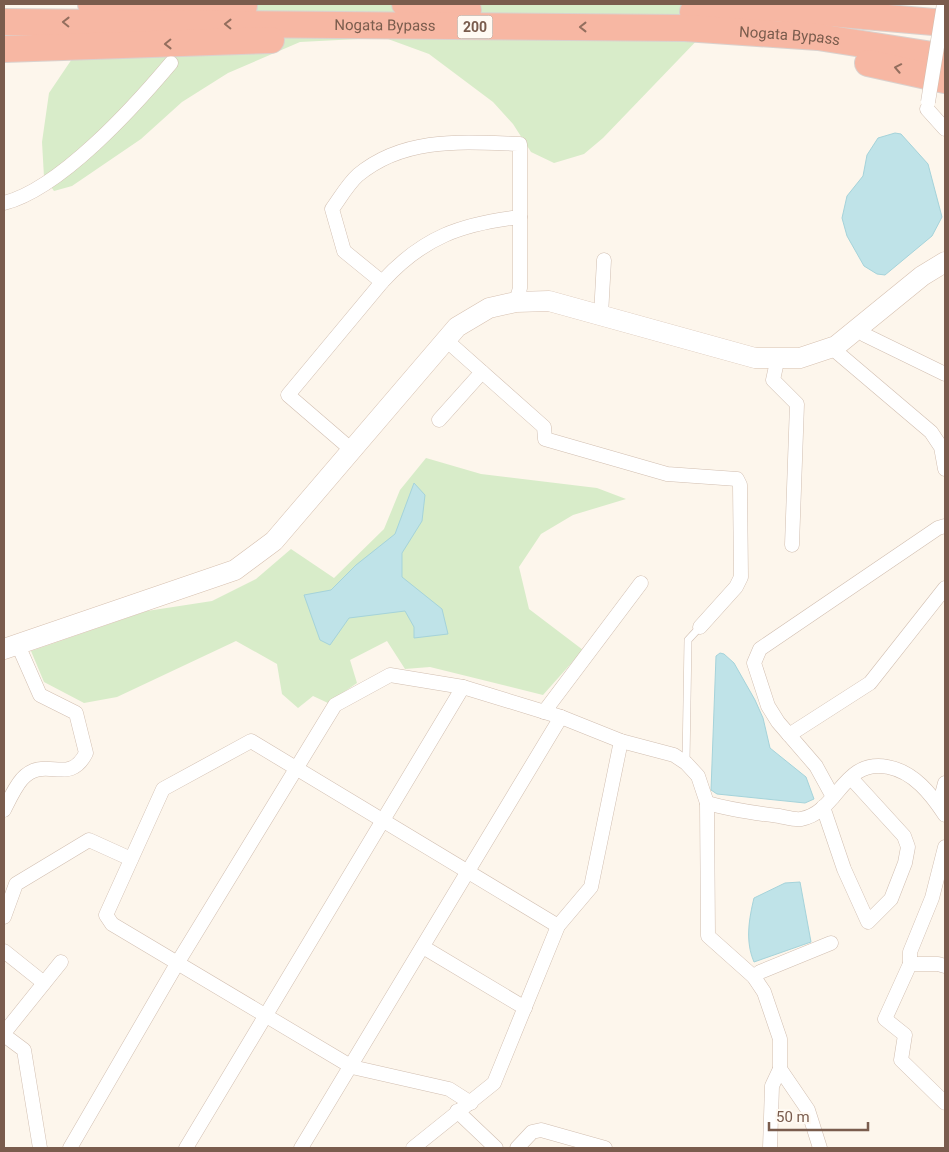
<svg xmlns="http://www.w3.org/2000/svg" width="949" height="1152" font-family="Roboto,sans-serif">
  <style>
    .green { fill: #d8ecc9 }
    .water { fill: #bfe3e8; stroke: #a5d3da }
    .lines { fill: none; stroke-linecap: round; stroke-linejoin: round }
    .lane-casing { stroke: #d1beb0; stroke-width: 8 }
    .street-casing { stroke: #d1beb0; stroke-width: 15 }
    .secondary-casing { stroke: #d6c0b0; stroke-width: 21 }
    .highway-casing { stroke: #dad1cd; stroke-width: 28 }
    .lane { stroke: #fff; stroke-width: 7 }
    .street { stroke: #fff; stroke-width: 14 }
    .secondary { stroke: #fff; stroke-width: 20 }
    .highway { stroke: #f7b7a3; stroke-width: 26 }
    .street-bridge-casing { stroke: #d1beb0; stroke-width: 15; stroke-linecap: butt }
    .street-bridge { stroke: #fff; stroke-width: 14 }
    .oneway { stroke: #936e5e }
    .labels { text-anchor: middle; stroke-width: 4.5; stroke-linejoin: round; paint-order: stroke }
    .shield { fill: #fffaf3; stroke: #a28b7f; stroke-width: 1 }
    .shield-label { font-size: 14px; font-weight: bold; fill: #7a5c4d }
    .street-label { font-size: 15px; fill: #7a5c4d; stroke: #fffaf3 }
  </style>
  <rect width="100%" height="100%" fill="#fdf6ec"/>
  <g class="green">
    <path d="M 109,4 L 726,4 L 704,33 L 603,138 L 584,154 L 554,163 L 531,152 L 513,124 L 493,102 L 429,54 L 388,39 L 358,39 L 300,42 L 228,73 L 182,102 L 141,139 L 72,186 L 54,191 L 44,177 L 42,142 L 49,93 Z"/>
    <path d="M 426,458 L 481,474 L 597,488 L 626,499 L 573,515 L 541,534 L 519,567 L 529,609 L 583,650 L 543,695 L 430,667 L 405,669 L 387,641 L 350,660 L 357,683 L 328,703 L 313,696 L 298,708 L 282,694 L 277,664 L 236,641 L 117,697 L 84,703 L 44,682 L 31,651 L 147,611 L 212,601 L 256,579 L 291,549 L 334,578 L 384,529 L 400,490 Z"/>
  </g>
  <g class="water">
    <path d="M 895,133 L 901,134 L 928,164 L 942,217 L 932,236 L 885,275 L 877,274 L 864,266 L 847,236 L 842,218 L 847,196 L 863,176 L 867,155 L 878,138 Z"/>
    <path d="M 414,483 L 425,495 L 422,521 L 402,553 L 402,577 L 442,609 L 448,634 L 414,638 L 414,627 L 405,611 L 349,618 L 330,645 L 320,640 L 304,595 L 331,590 L 356,565 L 395,534 Z"/>
    <path d="M 720,653 L 724,654 L 734,663 L 755,700 L 763,718 L 770,748 L 806,777 L 814,799 L 805,803 L 717,794 L 711,790 L 716,656 Z"/>
    <path d="M 800,882 L 811,942 L 754,962 C 745,941 749,919 754,898 L 785,883 Z"/>
  </g>
  <g class="lines">
    <defs>
      <path id="lane" d="M 686,762 L 688,640 L 700,627"/>
      <g id="street">
        <path d="M 927,109 L 945,129"/>
        <path d="M 4,203 C 60,189 134,107 171,63"/>
        <path d="M 382,282 C 423,237 461,224 520,217"/>
        <path d="M 601,315 L 604,260"/>
        <path d="M 858,328 L 865,335 L 945,374"/>
        <path d="M 446,340 L 544,427 L 545,439 L 667,474 L 737,479 L 740,485 L 741,577 L 736,587 L 700,627"/>
        <path d="M 832,348 L 931,432 L 941,447 L 945,469"/>
        <path d="M 778,357 L 773,380 L 797,404 L 792,545"/>
        <path d="M 439,420 L 482,372"/>
        <path d="M 353,451 L 288,395 L 382,282 L 344,251 L 332,209 C 340,198 348,184 358,175 C 405,136 465,142 520,144 L 520,288 L 516,302"/>
        <path d="M 544,712 L 641,583"/>
        <path d="M 789,735 L 870,683 L 945,588"/>
        <path d="M 833,797 L 816,766 L 778,722 L 768,706 L 754,663 L 760,649 L 938,528 L 945,526"/>
        <path d="M 707,803 C 731,810 754,813 779,816 C 785,817 795,820 801,819 C 839,812 842,758 888,767 C 914,772 931,794 945,815"/>
        <path d="M 939,806 L 945,783"/>
        <path d="M 823,807 L 844,869 L 868,922 L 891,899 L 905,863 L 908,847 L 904,836 L 851,778"/>
        <path d="M 4,810 C 9,800 15,787 22,779 C 45,754 69,787 86,753 L 76,713 L 40,695 L 18,645"/>
        <path d="M 4,917 L 16,884 L 89,840 L 131,859"/>
        <path d="M 423,947 L 525,1008"/>
        <path d="M 4,951 L 44,983"/>
        <path d="M 910,964 L 910,952 L 932,898 L 945,847"/>
        <path d="M 945,966 L 938,964 L 910,964 L 885,1019 L 905,1035 L 901,1060 L 945,1103"/>
        <path d="M 754,977 L 760,972 L 831,943"/>
        <path d="M 4,1033 L 61,962"/>
        <path d="M 4,1035 L 24,1050 L 40,1148"/>
        <path d="M 471,1103 L 449,1089 L 352,1067 L 112,924 L 106,915 L 163,789 L 251,741 L 558,926"/>
        <path d="M 457,1111 L 496,1148"/>
        <path d="M 70,1148 L 178,962 L 335,705 L 390,675 L 463,687 L 561,717 L 621,741 L 674,755 L 686,763 L 698,776 L 707,803 L 708,936 L 754,977 L 764,992 L 780,1039 L 780,1069 L 808,1110 L 820,1148"/>
        <path d="M 186,1148 L 463,687"/>
        <path d="M 301,1148 L 561,717"/>
        <path d="M 413,1148 L 494,1083 L 558,926 L 591,887 L 621,741"/>
        <path d="M 517,1148 L 532,1132 L 541,1130 L 605,1148"/>
        <path d="M 770,1148 L 772,1086 L 780,1069"/>
      </g>
      <path id="secondary" d="M 4,649 L 235,570 L 274,541 L 457,327 L 489,308 L 516,302 L 549,301 L 755,358 L 800,358 L 836,346 L 922,276 L 945,262"/>
      <g id="highway">
        <path d="M 91,4 L 244,6"/>
        <path d="M 405,4 L 468,10"/>
        <path d="M 693,12 L 772,8 L 945,23"/>
        <path id="s1" d="M 4,22 L 685,28 L 818,37 L 945,57"/>
        <path d="M 4,49 L 271,40"/>
        <path d="M 868,63 L 945,80"/>
      </g>
    </defs>
    <use href="#lane" class="lane-casing"/>
    <use href="#street" class="street-casing"/>
    <use href="#secondary" class="secondary-casing"/>
    <use href="#highway" class="highway-casing"/>
    <use href="#lane" class="lane"/>
    <use href="#street" class="street"/>
    <use href="#secondary" class="secondary"/>
    <use href="#highway" class="highway"/>
    <defs>
      <path id="street-bridge" d="M 928,102 L 944,4"/>
    </defs>
    <use href="#street-bridge" class="street-bridge-casing"/>
    <use href="#street-bridge" class="street-bridge"/>
  </g>
  <defs><path id="oneway-chevron" d="M-2-3.5L2.5 0L-2 3.5" fill="none" stroke-width="1.6" stroke-linecap="round" stroke-linejoin="round" transform="scale(1.25)"/></defs>
  <g class="oneway">
    <use href="#oneway-chevron" transform="translate(66 22) rotate(-179)"/>
    <use href="#oneway-chevron" transform="translate(228 24) rotate(-179)"/>
    <use href="#oneway-chevron" transform="translate(583 27) rotate(-180)"/>
    <use href="#oneway-chevron" transform="translate(168 44) rotate(179)"/>
    <use href="#oneway-chevron" transform="translate(898 68) rotate(-169)"/>
  </g>
  <g class="labels">
    <rect class="shield" x="457.5" y="15.5" width="35" height="23" rx="4"/>
    <g class="shield-label">
      <text x="475" y="32">200</text>
    </g>
    <g class="street-label">
      <text dy="5" stroke="none"><textPath href="#s1" startOffset="381">Nogata Bypass</textPath></text>
      <text dy="5" stroke="none"><textPath href="#s1" startOffset="786">Nogata Bypass</textPath></text>
    </g>
  </g>
  <rect width="949" height="1152" fill="none" stroke="#7a5c4d" stroke-width="10"/>
  <path d="M769 1122v8h99v-8" fill="none" stroke="#7a5c4d" stroke-width="2.5"/>
  <text x="776" y="1122" font-size="15" fill="#7a5c4d" stroke="#fffaf3" stroke-width="4" paint-order="stroke">50 m</text>
</svg>
